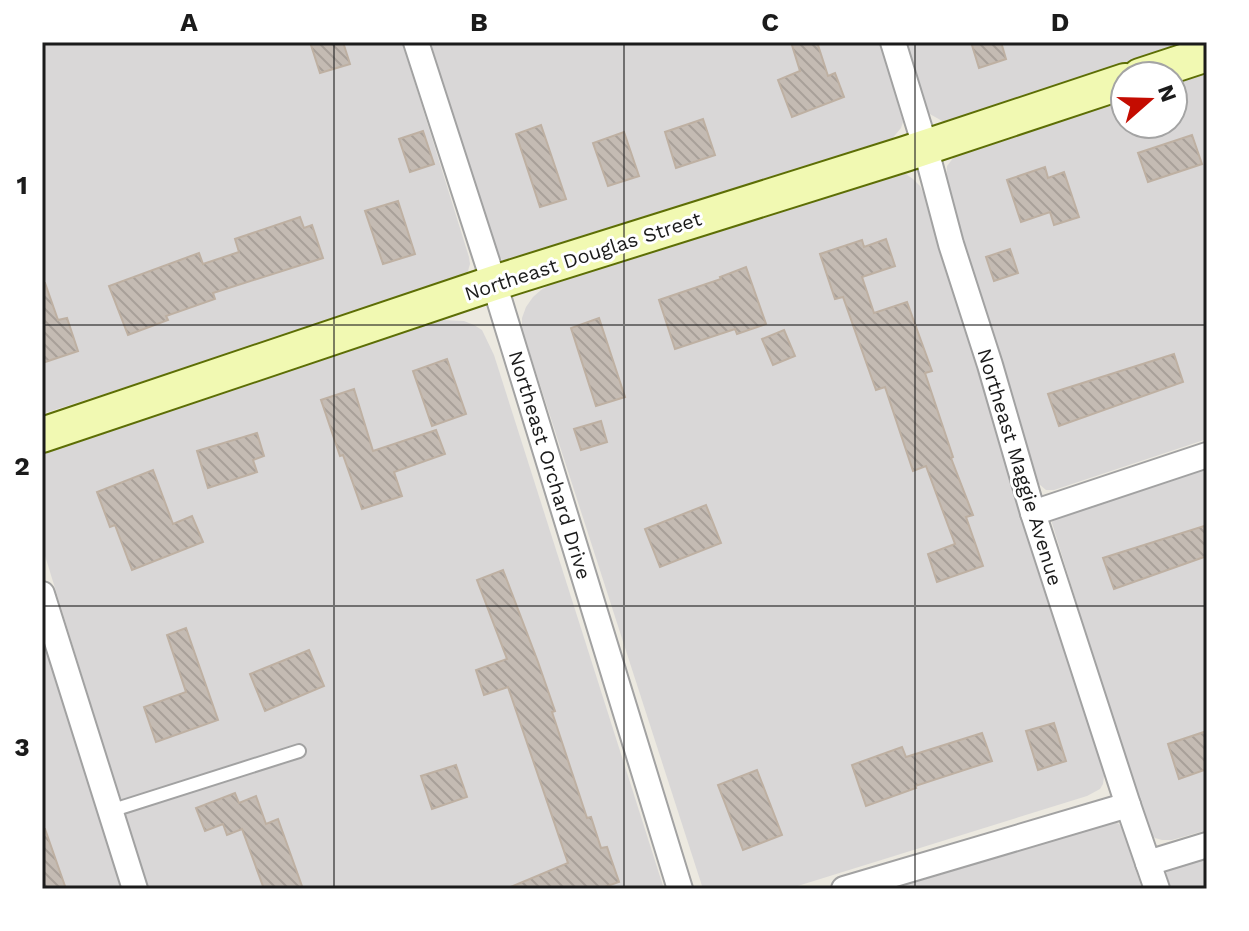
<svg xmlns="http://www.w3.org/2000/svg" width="1249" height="931" font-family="'Work Sans',sans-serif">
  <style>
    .residential { fill: #d9d7d7 }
    .building { fill: url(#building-back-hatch); stroke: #beb0a2; stroke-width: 2 }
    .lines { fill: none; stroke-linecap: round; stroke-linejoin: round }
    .service-casing { stroke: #a2a2a2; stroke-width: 16 }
    .minor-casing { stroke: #a2a2a2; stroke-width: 28 }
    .secondary-casing { stroke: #5d6e05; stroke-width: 38 }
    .service { stroke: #fff; stroke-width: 12 }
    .minor { stroke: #fff; stroke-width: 24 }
    .secondary { stroke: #f1f9b2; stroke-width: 34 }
    .grid { fill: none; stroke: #1b1b1b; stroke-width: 2; stroke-opacity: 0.55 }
    .labels { text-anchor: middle; stroke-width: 6; stroke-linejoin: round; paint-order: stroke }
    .street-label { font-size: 20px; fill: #1b1b1b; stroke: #fff }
    .neatline { fill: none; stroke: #1b1b1b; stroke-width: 3 }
    .grid-label { font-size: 26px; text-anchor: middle; font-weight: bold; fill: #1b1b1b }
  </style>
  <defs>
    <pattern id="building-back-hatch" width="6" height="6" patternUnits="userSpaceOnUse" patternTransform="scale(2)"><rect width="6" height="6" fill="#c4bbb3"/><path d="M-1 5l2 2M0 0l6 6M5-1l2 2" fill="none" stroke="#a8a099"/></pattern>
  </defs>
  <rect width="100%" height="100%" fill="#ece9e0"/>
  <g class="residential">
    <path d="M 42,42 L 402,42 L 469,257 L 470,264 L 468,271 L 465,277 L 457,280 L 42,414 Z"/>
    <path d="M 429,42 L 880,42 L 903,122 L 901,128 L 891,140 L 884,144 L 505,262 L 495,253 Z"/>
    <path d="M 903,42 L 1197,42 L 959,120 L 944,122 L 928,113 L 923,106 Z"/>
    <path d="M 1207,73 L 1207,439 L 1054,490 L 1046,490 L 1039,484 L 946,182 L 947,166 L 954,157 L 962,151 L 1125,99 L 1125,124 L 1173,124 L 1173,83 Z"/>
    <path d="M 898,172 L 906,174 L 913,179 L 920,186 L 925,197 L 1102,763 L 1104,776 L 1103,784 L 1100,789 L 1087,796 L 788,889 L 703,889 L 522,329 L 522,318 L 526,307 L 533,297 L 541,290 L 551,284 L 884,173 Z"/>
    <path d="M 440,320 L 464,321 L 474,325 L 482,330 L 494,355 L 664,889 L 148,889 L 42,546 L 42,449 Z"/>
    <path d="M 1207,463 L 1207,830 L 1172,840 L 1162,840 L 1155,838 L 1147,831 L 1052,523 L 1053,518 Z"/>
    <path d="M 42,632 L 123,889 L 42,889 Z"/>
    <path d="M 1113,820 L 1120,825 L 1124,833 L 1142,889 L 869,889 Z"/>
    <path d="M 1207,854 L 1207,889 L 1170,889 L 1166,872 L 1168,869 Z"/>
  </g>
  <g class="building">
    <path d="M 310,42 L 343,42 L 350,64 L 320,73 Z"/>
    <path d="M 791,42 L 817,42 L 828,76 L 835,73 L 844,97 L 792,117 L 778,80 L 800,71 Z"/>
    <path d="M 971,42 L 1001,42 L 1006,59 L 979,68 Z"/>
    <path d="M 703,119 L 715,155 L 676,168 L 665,132 Z"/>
    <path d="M 541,125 L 566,199 L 540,207 L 516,134 Z"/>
    <path d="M 423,131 L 434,164 L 410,172 L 399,139 Z"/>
    <path d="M 624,132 L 639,176 L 608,186 L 593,143 Z"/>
    <path d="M 1192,135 L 1202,164 L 1148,182 L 1138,153 Z"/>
    <path d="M 1045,167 L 1048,178 L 1064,172 L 1079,217 L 1054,225 L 1050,212 L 1021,222 L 1007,180 Z"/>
    <path d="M 398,201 L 415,254 L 383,264 L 365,211 Z"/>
    <path d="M 300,217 L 304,228 L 312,225 L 323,258 L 213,293 L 215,299 L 166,316 L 168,320 L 128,335 L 109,286 L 199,253 L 203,264 L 239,252 L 235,239 Z"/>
    <path d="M 886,239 L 895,266 L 862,277 L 874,313 L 907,302 L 932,371 L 925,373 L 953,457 L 951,458 L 973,515 L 966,517 L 983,566 L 937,582 L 928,554 L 955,544 L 926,466 L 913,471 L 885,387 L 876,390 L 843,297 L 835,299 L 820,254 L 862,240 L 864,247 Z"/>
    <path d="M 1010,249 L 1018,273 L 994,281 L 986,257 Z"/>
    <path d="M 746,267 L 766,324 L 737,334 L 735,329 L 675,349 L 659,300 L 721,279 L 720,277 Z"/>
    <path d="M 42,283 L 45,283 L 58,320 L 67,318 L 78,351 L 42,363 Z"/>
    <path d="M 599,318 L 625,397 L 596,406 L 571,328 Z"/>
    <path d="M 784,330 L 795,356 L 773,365 L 762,339 Z"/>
    <path d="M 1174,354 L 1183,382 L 1059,426 L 1048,394 Z"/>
    <path d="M 447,359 L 466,414 L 432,426 L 413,371 Z"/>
    <path d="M 354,389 L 373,451 L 436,430 L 445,454 L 394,472 L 402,496 L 362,509 L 343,455 L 340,456 L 321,400 Z"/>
    <path d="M 601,421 L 607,442 L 581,450 L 574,429 Z"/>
    <path d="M 257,433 L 264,456 L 253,460 L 257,472 L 208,488 L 197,451 Z"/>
    <path d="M 153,470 L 173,524 L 192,516 L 203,542 L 132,570 L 115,525 L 110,527 L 97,492 Z"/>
    <path d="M 706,505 L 721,543 L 660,567 L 645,529 Z"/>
    <path d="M 1207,525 L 1207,556 L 1114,589 L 1103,558 Z"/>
    <path d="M 503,570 L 538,662 L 555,711 L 552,712 L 587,818 L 591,817 L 601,848 L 607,847 L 619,882 L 599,889 L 506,889 L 568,863 L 508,687 L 484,695 L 476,670 L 507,659 L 477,580 Z"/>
    <path d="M 186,628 L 218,720 L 156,742 L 144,707 L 186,692 L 167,635 Z"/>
    <path d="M 309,650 L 324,686 L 265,711 L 250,674 Z"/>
    <path d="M 1054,723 L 1066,761 L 1038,770 L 1026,731 Z"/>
    <path d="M 1207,731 L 1207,769 L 1179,779 L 1168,744 Z"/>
    <path d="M 982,733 L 992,761 L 915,786 L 916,788 L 866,806 L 852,765 L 902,747 L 906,757 Z"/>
    <path d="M 456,765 L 467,797 L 432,809 L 421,776 Z"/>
    <path d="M 757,770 L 782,835 L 743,850 L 718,785 Z"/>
    <path d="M 235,793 L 239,803 L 256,796 L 266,824 L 278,819 L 303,889 L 264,889 L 242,829 L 227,835 L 223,824 L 205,831 L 196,808 Z"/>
    <path d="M 42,829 L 45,829 L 66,889 L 42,889 Z"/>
  </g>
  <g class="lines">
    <defs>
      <path id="service" d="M 110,811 L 299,751"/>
      <g id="minor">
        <path d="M 416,42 L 494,283 L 680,889"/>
        <path d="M 893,42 L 925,146 L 951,244 L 990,365 L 1033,513 L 1128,805 L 1157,889"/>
        <path d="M 1033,513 L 1207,455"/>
        <path d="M 42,594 L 135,889"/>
        <path d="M 1148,863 L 1207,845"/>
        <path d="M 844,889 L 1128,805"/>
      </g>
      <g id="secondary">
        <path d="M 1140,76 L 1207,54"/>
        <path d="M 42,435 L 494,283 L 905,154 L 1125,81"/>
      </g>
    </defs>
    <use href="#service" class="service-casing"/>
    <use href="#minor" class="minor-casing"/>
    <use href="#secondary" class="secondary-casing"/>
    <use href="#service" class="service"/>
    <use href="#minor" class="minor"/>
    <use href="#secondary" class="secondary"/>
  </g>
  <path class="grid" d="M 334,42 L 334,889M 624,42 L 624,889M 915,42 L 915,889M 42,325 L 1207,325M 42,606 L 1207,606"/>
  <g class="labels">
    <g class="street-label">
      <text transform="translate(583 256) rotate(-18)" y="7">Northeast Douglas Street</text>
      <text transform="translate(550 465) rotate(73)" y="7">Northeast Orchard Drive</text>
      <text transform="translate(1020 467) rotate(73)" y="7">Northeast Maggie Avenue</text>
    </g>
  </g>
  <rect width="1249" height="931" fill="none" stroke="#ffffff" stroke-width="88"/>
  <g transform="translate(1149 100) rotate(70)"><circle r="38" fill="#ffffff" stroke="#a4a4a4" stroke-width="2"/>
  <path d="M0-6L14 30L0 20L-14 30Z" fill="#c40c01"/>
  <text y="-12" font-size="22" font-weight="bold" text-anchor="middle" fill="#1b1b1b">N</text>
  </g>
  <rect x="44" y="44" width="1161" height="843" class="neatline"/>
  <g class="grid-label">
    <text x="189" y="31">A</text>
    <text x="479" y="31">B</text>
    <text x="770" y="31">C</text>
    <text x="1060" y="31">D</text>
    <text x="22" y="194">1</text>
    <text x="22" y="475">2</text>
    <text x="22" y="756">3</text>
  </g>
</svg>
